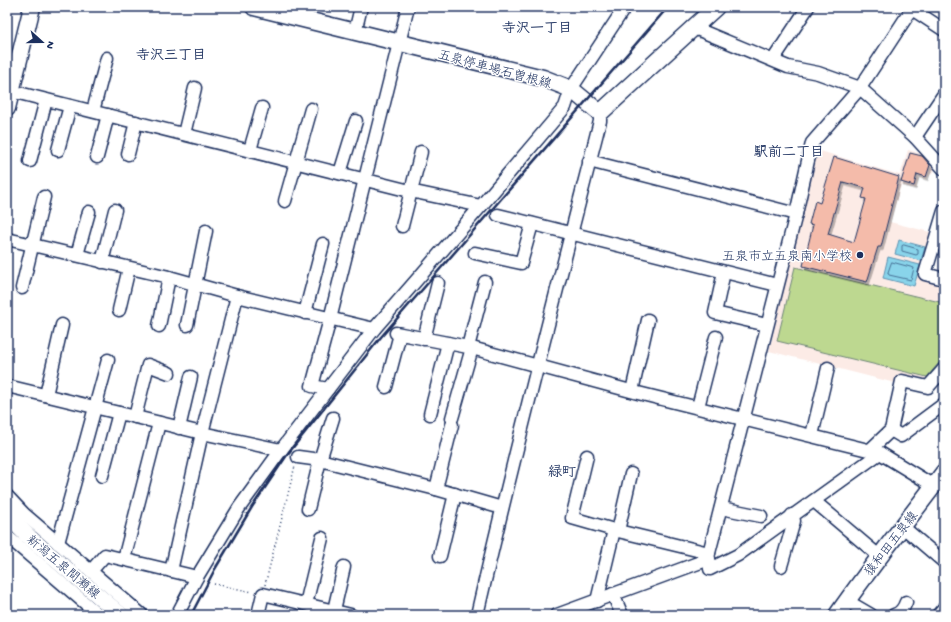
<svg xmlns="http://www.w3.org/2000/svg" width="951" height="622" font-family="'Gochi Hand','Klee One',sans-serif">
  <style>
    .built { fill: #fcebe6 }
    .green { fill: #bdd890; stroke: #6c8477 }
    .water { fill: #89d4ea; stroke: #5d92b2 }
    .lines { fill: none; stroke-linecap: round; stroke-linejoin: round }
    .shore { stroke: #477196; stroke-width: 1 }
    .stream { stroke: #5d92b2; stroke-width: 2.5 }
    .building { fill: #f4bbaa; stroke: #1b2f5e; fill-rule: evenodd; filter: url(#shadow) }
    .minor-casing { stroke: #1b2f5e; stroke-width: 15 }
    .major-casing { stroke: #1b2f5e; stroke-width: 19 }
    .path { stroke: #1b2f5e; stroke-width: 1.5; stroke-dasharray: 1 3; stroke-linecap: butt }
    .minor { stroke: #fff; stroke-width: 12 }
    .major { stroke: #fff; stroke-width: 16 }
    .rail { stroke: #1b2f5e; stroke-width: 2.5 }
    .poi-dot { fill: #1b2f5e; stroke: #fff; stroke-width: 1.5 }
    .labels { text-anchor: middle; stroke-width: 3; stroke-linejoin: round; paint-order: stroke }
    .street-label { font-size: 13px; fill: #1b2f5e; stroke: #fff }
    .poi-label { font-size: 13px; fill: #1b2f5e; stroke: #fff; text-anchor: end }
    .neighbourhood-label { font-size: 14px; font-weight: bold; fill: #1b2f5e; stroke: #fff }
  </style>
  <defs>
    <filter id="shadow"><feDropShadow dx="2" dy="3.5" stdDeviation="0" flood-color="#0004"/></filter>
  </defs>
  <rect width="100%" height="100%" fill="#fff"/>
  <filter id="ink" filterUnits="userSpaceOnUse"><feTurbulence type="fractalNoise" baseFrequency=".025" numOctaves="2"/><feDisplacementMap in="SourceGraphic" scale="8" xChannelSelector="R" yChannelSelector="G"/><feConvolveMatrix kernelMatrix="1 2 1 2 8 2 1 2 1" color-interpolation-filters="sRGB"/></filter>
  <g filter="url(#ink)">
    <path class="built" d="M 817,150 L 900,175 L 908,150 L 923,154 L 937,168 L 926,179 L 919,177 L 916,189 L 901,185 L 890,222 L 934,233 L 921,277 L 944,283 L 944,363 L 930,380 L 899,384 L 769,351 Z"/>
    <path class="green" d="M 795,267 L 944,303 L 944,357 L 927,377 L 777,341 Z"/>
    <g class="water">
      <path d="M 899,240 L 925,247 L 921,261 L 895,254 Z"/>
      <path d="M 888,257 L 920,265 L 914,286 L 883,278 Z"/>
    </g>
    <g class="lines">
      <g class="shore">
        <path d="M 904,245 L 918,249 L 918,254 L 916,255 L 902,251 L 902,246 Z"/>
        <path d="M 892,262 L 914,268 L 911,280 L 889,275 L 888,273 Z"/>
      </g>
      <path class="stream" d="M 575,615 L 599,606"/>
    </g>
    <g class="building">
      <path d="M 910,153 L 922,156 L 930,165 L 926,177 L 917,174 L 914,186 L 901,182 Z"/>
      <path d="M 834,157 L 899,177 L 881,247 L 878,247 L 867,282 L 803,266 L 813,225 L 809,224 L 815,201 L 820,203 ZM 843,182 L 865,188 L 862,198 L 866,199 L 854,242 L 828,234 Z"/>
    </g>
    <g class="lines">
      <defs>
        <g id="minor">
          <path d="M 909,7 L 944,30"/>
          <path d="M 692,27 L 788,67 L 818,73 L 860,88 L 915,137 L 944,169"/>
          <path d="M 355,32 L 361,7"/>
          <path d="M 773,60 L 808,7"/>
          <path d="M 7,90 L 410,191 L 481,206"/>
          <path d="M 93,111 L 107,58"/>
          <path d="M 184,134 L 195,88"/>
          <path d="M 915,137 L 944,94"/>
          <path d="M 58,150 L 70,106"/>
          <path d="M 250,150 L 262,108"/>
          <path d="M 128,154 L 136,122"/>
          <path d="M 97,157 L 108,115"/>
          <path d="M 30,161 L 46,100"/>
          <path d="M 589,161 L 796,214"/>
          <path d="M 340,173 L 356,121"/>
          <path d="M 285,201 L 311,109"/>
          <path d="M 944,211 L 925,274 L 944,279"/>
          <path d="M 498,215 L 777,285"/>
          <path d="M 402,226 L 421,152"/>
          <path d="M 7,239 L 169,277 L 237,296 L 374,329"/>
          <path d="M 475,253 L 521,263 L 532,224"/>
          <path d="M 77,255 L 89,212"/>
          <path d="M 102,262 L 115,210"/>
          <path d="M 724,272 L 715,313 L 767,325"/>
          <path d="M 22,288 L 44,197"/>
          <path d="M 119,310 L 129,268"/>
          <path d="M 305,313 L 323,244"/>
          <path d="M 187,325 L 206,231"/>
          <path d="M 159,326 L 169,277"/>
          <path d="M 396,333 L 468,347 L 638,393 L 880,453 L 934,486"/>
          <path d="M 424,339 L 438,283"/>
          <path d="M 468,347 L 485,282"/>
          <path d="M 7,386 L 202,433 L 281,450"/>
          <path d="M 386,387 L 400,334"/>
          <path d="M 328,389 L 312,386 L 330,319 L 408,7"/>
          <path d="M 632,391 L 648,320"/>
          <path d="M 46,395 L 62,325"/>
          <path d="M 698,407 L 716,337"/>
          <path d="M 430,414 L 448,343"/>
          <path d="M 135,417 L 148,365 L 169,373"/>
          <path d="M 452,418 L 472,348"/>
          <path d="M 179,428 L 191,377"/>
          <path d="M 891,430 L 901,436 L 944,404"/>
          <path d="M 812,435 L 828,368"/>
          <path d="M 870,450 L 891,430 L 902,381 L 928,387 L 944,369"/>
          <path d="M 587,456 L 572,518 L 614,530"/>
          <path d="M 298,457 L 320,460 L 436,489 L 502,508"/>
          <path d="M 102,476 L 119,413"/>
          <path d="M 436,489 L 452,425"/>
          <path d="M 7,496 L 24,514 L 142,615"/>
          <path d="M 814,501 L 879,556"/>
          <path d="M 721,508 L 761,516"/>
          <path d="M 308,509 L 320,460 L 333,418"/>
          <path d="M 903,527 L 944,562"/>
          <path d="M 618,531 L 631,474"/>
          <path d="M 7,536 L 99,615"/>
          <path d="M 58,543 L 108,360"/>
          <path d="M 440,556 L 455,494"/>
          <path d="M 124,559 L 159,423"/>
          <path d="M 709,559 L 710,569 L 738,555 L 880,453"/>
          <path d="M 781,566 L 794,521 L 792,515"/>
          <path d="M 91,571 L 105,555 L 197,577"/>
          <path d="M 171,571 L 202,433 L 237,296"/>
          <path d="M 613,594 L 622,615"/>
          <path d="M 597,601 L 614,530 L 709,553"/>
          <path d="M 847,601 L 871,615"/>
          <path d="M 306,604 L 322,538"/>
          <path d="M 334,610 L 344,567"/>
          <path d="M 177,615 L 197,577 L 239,508 L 281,450 L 374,329 L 481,206 L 565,107 L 571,89 L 625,7"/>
          <path d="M 258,615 L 263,594 L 351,615"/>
          <path d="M 477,615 C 515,450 558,285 600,121 L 600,113"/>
          <path d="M 557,615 L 709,559 L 708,557 L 796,214 L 812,143 L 860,88 L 913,7"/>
          <path d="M 894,615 C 901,613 904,608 906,602"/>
          <path d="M 938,615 L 944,608"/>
        </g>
        <g id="major">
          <path d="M 254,7 L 543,78 L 571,89 L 600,113 L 716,7"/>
          <path d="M 7,108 L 32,7"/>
          <path d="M 7,515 L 30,538 L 121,615"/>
          <path d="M 837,615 C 871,566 908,520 944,472"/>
        </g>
      </defs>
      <use href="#minor" class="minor-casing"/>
      <use href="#major" class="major-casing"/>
      <g class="path">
        <path d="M 214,584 L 253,592"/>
        <path d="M 265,585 L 295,466"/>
      </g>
      <use href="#minor" class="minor"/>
      <use href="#major" class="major"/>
      <path class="rail" d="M 191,615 L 215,569 L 252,507 L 287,455 L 381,337 L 668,7"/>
    </g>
  </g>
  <circle class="poi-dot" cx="860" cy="255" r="4"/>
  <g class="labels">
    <g class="street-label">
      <text transform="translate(495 68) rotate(15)" y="5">五泉停車場石曽根線</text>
      <text transform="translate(890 543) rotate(-52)" y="5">猿和田五泉線</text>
      <text transform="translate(64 566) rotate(40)" y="5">新潟五泉間瀬線</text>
    </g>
    <g class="poi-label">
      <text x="852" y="260">五泉市立五泉南小学校</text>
    </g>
    <g class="neighbourhood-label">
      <text x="537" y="32">寺沢一丁目</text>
      <text x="171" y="59">寺沢三丁目</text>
      <text x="789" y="156">駅前二丁目</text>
      <text x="562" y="476">緑町</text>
    </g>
  </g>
  <rect width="951" height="622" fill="none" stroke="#fff" stroke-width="24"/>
  <rect x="12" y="12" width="927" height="598" fill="none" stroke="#1b2f5e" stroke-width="1.5" filter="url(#ink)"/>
  <g transform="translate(42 42) rotate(111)" stroke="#ffffff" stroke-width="3" paint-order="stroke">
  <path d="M0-3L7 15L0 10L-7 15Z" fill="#1b2f5e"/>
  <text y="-6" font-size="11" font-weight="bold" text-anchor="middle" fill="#1b2f5e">N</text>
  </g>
</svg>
